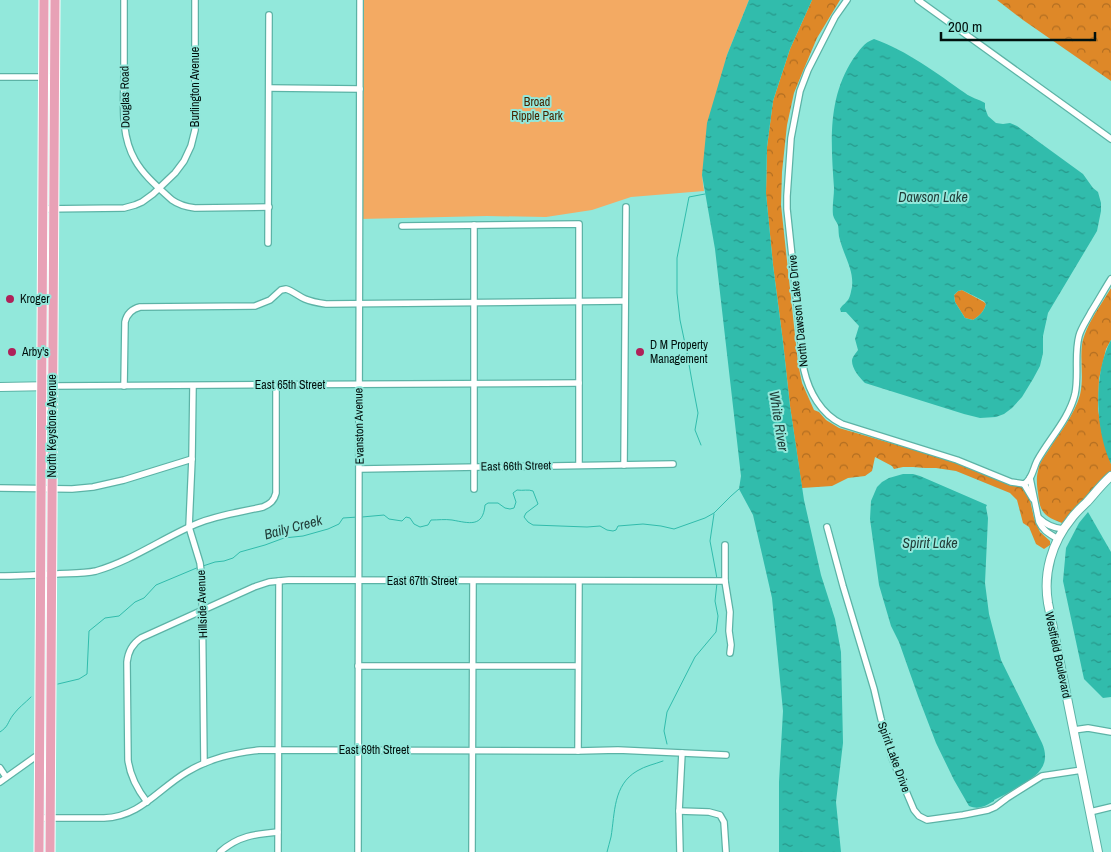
<svg xmlns="http://www.w3.org/2000/svg" width="1111" height="852" font-family="'Archivo Narrow',sans-serif">
  <style>
    .forest { fill: url(#forest-crowns) }
    .green { fill: #f3aa63 }
    .water { fill: url(#water-ripples); fill-rule: evenodd }
    .lines { fill: none; stroke-linecap: round; stroke-linejoin: round }
    .stream { stroke: #31bcac; stroke-width: 1 }
    .street-casing { stroke: #5cb3a6; stroke-width: 8 }
    .secondary-casing { stroke: #5cb3a6; stroke-width: 10 }
    .primary-casing { stroke: #fff; stroke-width: 11 }
    .street { stroke: #fff; stroke-width: 5.5 }
    .secondary { stroke: #fff; stroke-width: 8 }
    .primary { stroke: #e8a1b6; stroke-width: 9 }
    .poi-dot { fill: #af2159; stroke: #92e8db; stroke-width: 2 }
    .labels { text-anchor: middle; stroke-width: 4; stroke-linejoin: round; paint-order: stroke }
    .street-label { font-size: 12px; fill: #00100d; stroke: #92e8db }
    .park-label { font-size: 12px; fill: #462400; stroke: #92e8db }
    .poi-label { font-size: 12px; fill: #00100d; stroke: #92e8db; text-anchor: start }
    .water-label { font-size: 14px; font-style: italic; fill: #213d38; stroke: #92e8db }
  </style>
  <defs>
    <pattern id="forest-crowns" width="20" height="18" patternUnits="userSpaceOnUse" patternTransform="scale(1.25)"><rect width="20" height="18" fill="#de8828"/><path d="M2 6a3 3 0 1 1 6 0M12 15a3 3 0 1 1 6 0" fill="none" stroke="#b26e21"/></pattern>
    <pattern id="water-ripples" width="26" height="14" patternUnits="userSpaceOnUse" patternTransform="scale(1.25)"><rect width="26" height="14" fill="#31bcac"/><path d="M2 4q2-2 4 0t4 0M15 11q2-2 4 0t4 0" fill="none" stroke="#27978a"/></pattern>
  </defs>
  <rect width="100%" height="100%" fill="#92e8db"/>
  <g class="forest">
    <path d="M 812,0 L 840,0 L 817,38 L 803,71 L 794,93 L 787,125 L 782,172 L 781,205 L 798,363 L 802,383 L 814,410 L 819,412 L 826,420 L 839,428 L 949,460 L 1000,480 L 1022,487 L 1026,491 L 1030,500 L 1034,518 L 1040,532 L 1050,541 L 1050,545 L 1044,549 L 1036,544 L 1029,527 L 1023,523 L 1017,500 L 1010,493 L 956,471 L 936,468 L 925,468 L 913,467 L 903,467 L 894,469 L 892,466 L 875,457 L 872,471 L 865,476 L 848,478 L 832,486 L 802,488 L 790,406 L 783,342 L 773,265 L 766,194 L 767,147 L 773,101 L 790,49 Z"/>
    <path d="M 997,0 L 1111,0 L 1111,81 L 1023,20 Z"/>
    <path d="M 1111,288 L 1111,340 L 1106,349 L 1099,379 L 1098,409 L 1102,434 L 1111,464 L 1111,472 L 1062,523 C 1044,516 1040,513 1038,493 C 1037,486 1036,478 1038,471 C 1039,463 1044,457 1048,451 C 1059,433 1074,416 1080,395 C 1084,378 1080,362 1082,345 C 1085,326 1101,305 1111,288 Z"/>
    <path d="M 962,290 L 984,302 L 986,304 C 984,312 979,316 973,320 L 965,318 L 955,302 L 954,295 L 958,291 Z"/>
  </g>
  <path class="green" d="M 360,0 L 749,0 L 727,55 L 702,175 L 704,191 L 631,197 L 592,210 L 546,217 L 487,216 L 360,219 Z"/>
  <g class="water">
    <path d="M 749,0 L 812,0 L 790,49 L 773,101 L 767,147 L 766,193 L 773,265 L 783,342 L 790,406 L 804,500 L 821,575 L 835,619 L 841,652 L 843,743 L 836,802 L 841,852 L 779,852 L 779,782 L 783,711 L 772,598 L 753,515 L 739,489 L 741,476 L 715,249 L 702,175 L 707,123 L 727,55 Z"/>
    <path d="M 874,39 C 906,50 938,74 965,93 C 971,98 979,99 985,103 L 985,108 L 988,116 L 996,123 L 1003,124 L 1010,123 L 1017,126 L 1083,174 L 1093,188 L 1098,192 L 1101,203 L 1101,211 L 1097,231 L 1048,313 L 1043,336 L 1043,353 L 1040,366 L 1033,379 L 1022,397 L 1012,408 L 1004,414 L 996,417 L 980,418 L 964,414 L 865,383 C 860,378 852,369 852,361 C 852,357 856,353 858,350 L 855,339 L 859,326 L 846,312 L 841,312 L 840,309 C 842,305 844,305 847,301 C 850,299 851,291 852,287 C 854,270 844,256 840,240 C 838,235 839,230 838,225 C 836,221 834,219 833,215 C 832,206 834,197 834,188 C 831,143 827,99 853,59 C 860,50 863,43 874,39 ZM 962,290 L 984,301 L 986,304 C 984,312 979,316 973,320 L 965,318 L 955,302 L 954,295 L 958,291 Z"/>
    <path d="M 1111,340 L 1111,464 C 1095,431 1093,372 1111,340 Z"/>
    <path d="M 903,474 L 913,474 L 920,476 L 987,505 L 986,507 L 988,518 L 985,583 L 989,614 L 1001,660 L 1042,743 C 1052,766 1036,777 1018,787 C 1010,792 1002,796 994,800 L 994,801 C 985,806 979,810 969,806 L 954,780 L 936,743 L 918,696 L 899,642 L 891,626 L 879,585 L 870,519 L 871,501 L 877,487 L 882,482 L 889,478 Z"/>
    <path d="M 1088,512 L 1111,552 L 1111,697 L 1103,698 L 1084,679 L 1063,581 L 1066,548 L 1079,523 Z"/>
  </g>
  <g class="lines">
    <g class="stream">
      <path d="M 701,445 L 695,430 L 698,413 L 693,387 L 687,353 L 680,320 L 677,293 L 677,258 L 689,197 L 705,194"/>
      <path d="M 714,514 L 710,541 L 716,573 L 717,579"/>
      <path d="M 362,517 L 384,515 L 389,519 L 402,521 L 406,517 L 410,518 L 414,524 L 420,527 L 428,525 L 431,520 C 438,520 445,519 452,520 C 469,523 483,528 485,505 L 488,503 L 498,503 L 505,508 L 510,509 L 514,508 L 516,502 L 513,493 L 517,490 C 523,491 528,489 533,491 L 538,504 L 526,513 L 524,517 L 528,522 L 533,525 L 587,527 L 600,526 L 607,530 L 613,531 L 616,530 L 618,526 L 643,524 L 661,526 L 674,529 L 705,518 L 714,513 L 731,496 L 739,489"/>
      <path d="M 203,566 L 215,562 L 224,561 L 233,558 L 240,552 L 265,545 L 284,538 L 303,536 L 328,529 L 339,524 L 343,518 L 358,517"/>
      <path d="M 58,684 L 79,679 L 87,674 L 89,631 L 105,618 L 119,616 L 135,602 L 144,598 L 156,585 L 199,567"/>
      <path d="M 0,732 C 9,726 7,723 13,715 C 18,708 25,703 31,697"/>
      <path d="M 667,744 L 664,731 L 667,712 L 695,657 L 716,632 L 718,616 L 715,601 L 717,583"/>
      <path d="M 607,852 C 608,847 610,842 611,837 C 615,813 613,785 637,771 C 645,766 655,764 663,761"/>
    </g>
    <defs>
      <g id="street">
        <path d="M 124,0 C 124,25 124,49 124,74 C 124,103 120,134 135,160 C 144,176 159,188 172,200 C 179,205 186,207 195,208 L 269,207"/>
        <path d="M 847,0 L 835,17 L 808,70 L 800,91 L 791,138 L 787,196 L 787,209 L 804,370 C 809,392 821,414 842,424 L 957,460 L 1011,482 L 1024,484 C 1032,480 1033,469 1037,461 C 1049,439 1069,419 1075,394 C 1079,375 1074,355 1079,336 C 1081,328 1087,320 1091,312 C 1098,301 1104,290 1111,279"/>
        <path d="M 918,0 L 1111,139"/>
        <path d="M 0,77 L 54,77"/>
        <path d="M 269,88 L 360,89"/>
        <path d="M 42,209 L 124,208 L 135,205 L 142,202 L 153,194 L 175,173 L 184,161 L 191,146 L 195,130 L 195,0"/>
        <path d="M 402,226 L 579,224 L 579,465"/>
        <path d="M 268,243 L 269,15"/>
        <path d="M 53,386 L 579,383"/>
        <path d="M 124,386 L 125,322 C 127,313 132,309 140,307 L 255,306 L 270,300 L 281,290 L 286,289 C 293,291 298,296 305,299 C 312,302 319,303 326,304 L 625,301"/>
        <path d="M 193,386 L 192,459 L 189,527 L 200,563 L 202,580 L 204,763"/>
        <path d="M 624,465 L 626,207"/>
        <path d="M 360,469 L 673,464"/>
        <path d="M 1030,478 L 1039,522 C 1043,531 1050,534 1058,539"/>
        <path d="M 1024,484 L 1033,499"/>
        <path d="M 0,488 L 72,489 L 93,487 L 124,480 L 192,459"/>
        <path d="M 474,489 L 474,225"/>
        <path d="M 1039,518 C 1046,525 1053,528 1063,529"/>
        <path d="M 827,527 L 843,586 L 874,689 L 881,719 L 892,758 L 914,810 L 919,816 L 927,820 L 963,815 L 988,810 L 995,807 L 1007,798 L 1042,776 L 1082,770"/>
        <path d="M 725,545 L 725,581 L 730,612 L 729,631 L 731,645 L 730,653"/>
        <path d="M 0,576 C 18,576 36,575 54,574 C 68,573 82,574 96,571 C 131,561 163,538 196,524 C 217,515 241,512 263,507 C 270,504 274,501 276,493 L 276,385"/>
        <path d="M 358,666 L 578,666"/>
        <path d="M 1074,730 L 1088,728 L 1111,732"/>
        <path d="M 578,751 L 579,581"/>
        <path d="M 0,768 L 6,777"/>
        <path d="M 0,782 L 35,757"/>
        <path d="M 147,802 C 137,789 130,776 128,760 L 127,662 C 128,652 132,644 141,638 L 254,587 L 269,582 L 289,580 L 725,581"/>
        <path d="M 679,811 L 709,812 L 720,815 L 724,822 L 726,852"/>
        <path d="M 1090,812 L 1111,807"/>
        <path d="M 39,818 L 104,818 C 140,817 158,789 187,772 C 210,758 234,753 260,750 L 578,751 L 618,750 L 726,755"/>
        <path d="M 220,852 C 238,836 255,834 278,832"/>
        <path d="M 278,852 L 279,581"/>
        <path d="M 358,852 L 360,0"/>
        <path d="M 472,852 L 473,581"/>
        <path d="M 680,852 L 679,811 L 682,753"/>
      </g>
      <g id="secondary">
        <path d="M 0,387 L 53,386"/>
        <path d="M 1098,852 L 1048,603 C 1043,573 1052,542 1071,519 C 1076,512 1082,507 1087,502 C 1095,493 1102,484 1111,476"/>
      </g>
      <g id="primary">
        <path d="M 39,852 L 44,0"/>
        <path d="M 50,852 L 55,0"/>
      </g>
    </defs>
    <use href="#street" class="street-casing"/>
    <use href="#secondary" class="secondary-casing"/>
    <use href="#primary" class="primary-casing"/>
    <use href="#street" class="street"/>
    <use href="#secondary" class="secondary"/>
    <use href="#primary" class="primary"/>
  </g>
  <g class="poi-dot">
    <circle cx="10" cy="299" r="5"/>
    <circle cx="12" cy="352" r="5"/>
    <circle cx="640" cy="352" r="5"/>
  </g>
  <g class="labels">
    <g class="street-label">
      <text transform="translate(195 87) rotate(-90)" y="4">Burlington Avenue</text>
      <text transform="translate(125 97) rotate(-91)" y="4">Douglas Road</text>
      <text transform="translate(798 311) rotate(-96)" y="4">North Dawson Lake Drive</text>
      <text x="290" y="389">East 65th Street</text>
      <text transform="translate(52 426) rotate(-90)" y="4">North Keystone Avenue</text>
      <text transform="translate(359 426) rotate(-91)" y="4">Evanston Avenue</text>
      <text transform="translate(516 466) rotate(-1)" y="4">East 66th Street</text>
      <text x="422" y="585">East 67th Street</text>
      <text transform="translate(202 604) rotate(-92)" y="4">Hillside Avenue</text>
      <text transform="translate(1058 655) rotate(78)" y="4">Westfield Boulevard</text>
      <text x="374" y="754">East 69th Street</text>
      <text transform="translate(894 757) rotate(70)" y="4">Spirit Lake Drive</text>
    </g>
    <g class="park-label">
      <text x="537" y="106">Broad<tspan x="537" dy="14">Ripple Park</tspan></text>
    </g>
    <g class="poi-label">
      <text x="20" y="303">Kroger</text>
      <text x="650" y="349">D M Property<tspan x="650" dy="14">Management</tspan></text>
      <text x="22" y="356">Arby's</text>
    </g>
    <g class="water-label">
      <text x="933" y="202">Dawson Lake</text>
      <text transform="translate(779 421) rotate(81)" y="5">White River</text>
      <text transform="translate(293 527) rotate(-15)" y="5">Baily Creek</text>
      <text x="930" y="548">Spirit Lake</text>
    </g>
  </g>
  <path d="M941 32v8h154v-8" fill="none" stroke="#00100d" stroke-width="2.5"/>
  <text x="948" y="32" font-size="15" fill="#00100d" stroke="#92e8db" stroke-width="4" paint-order="stroke">200 m</text>
</svg>
